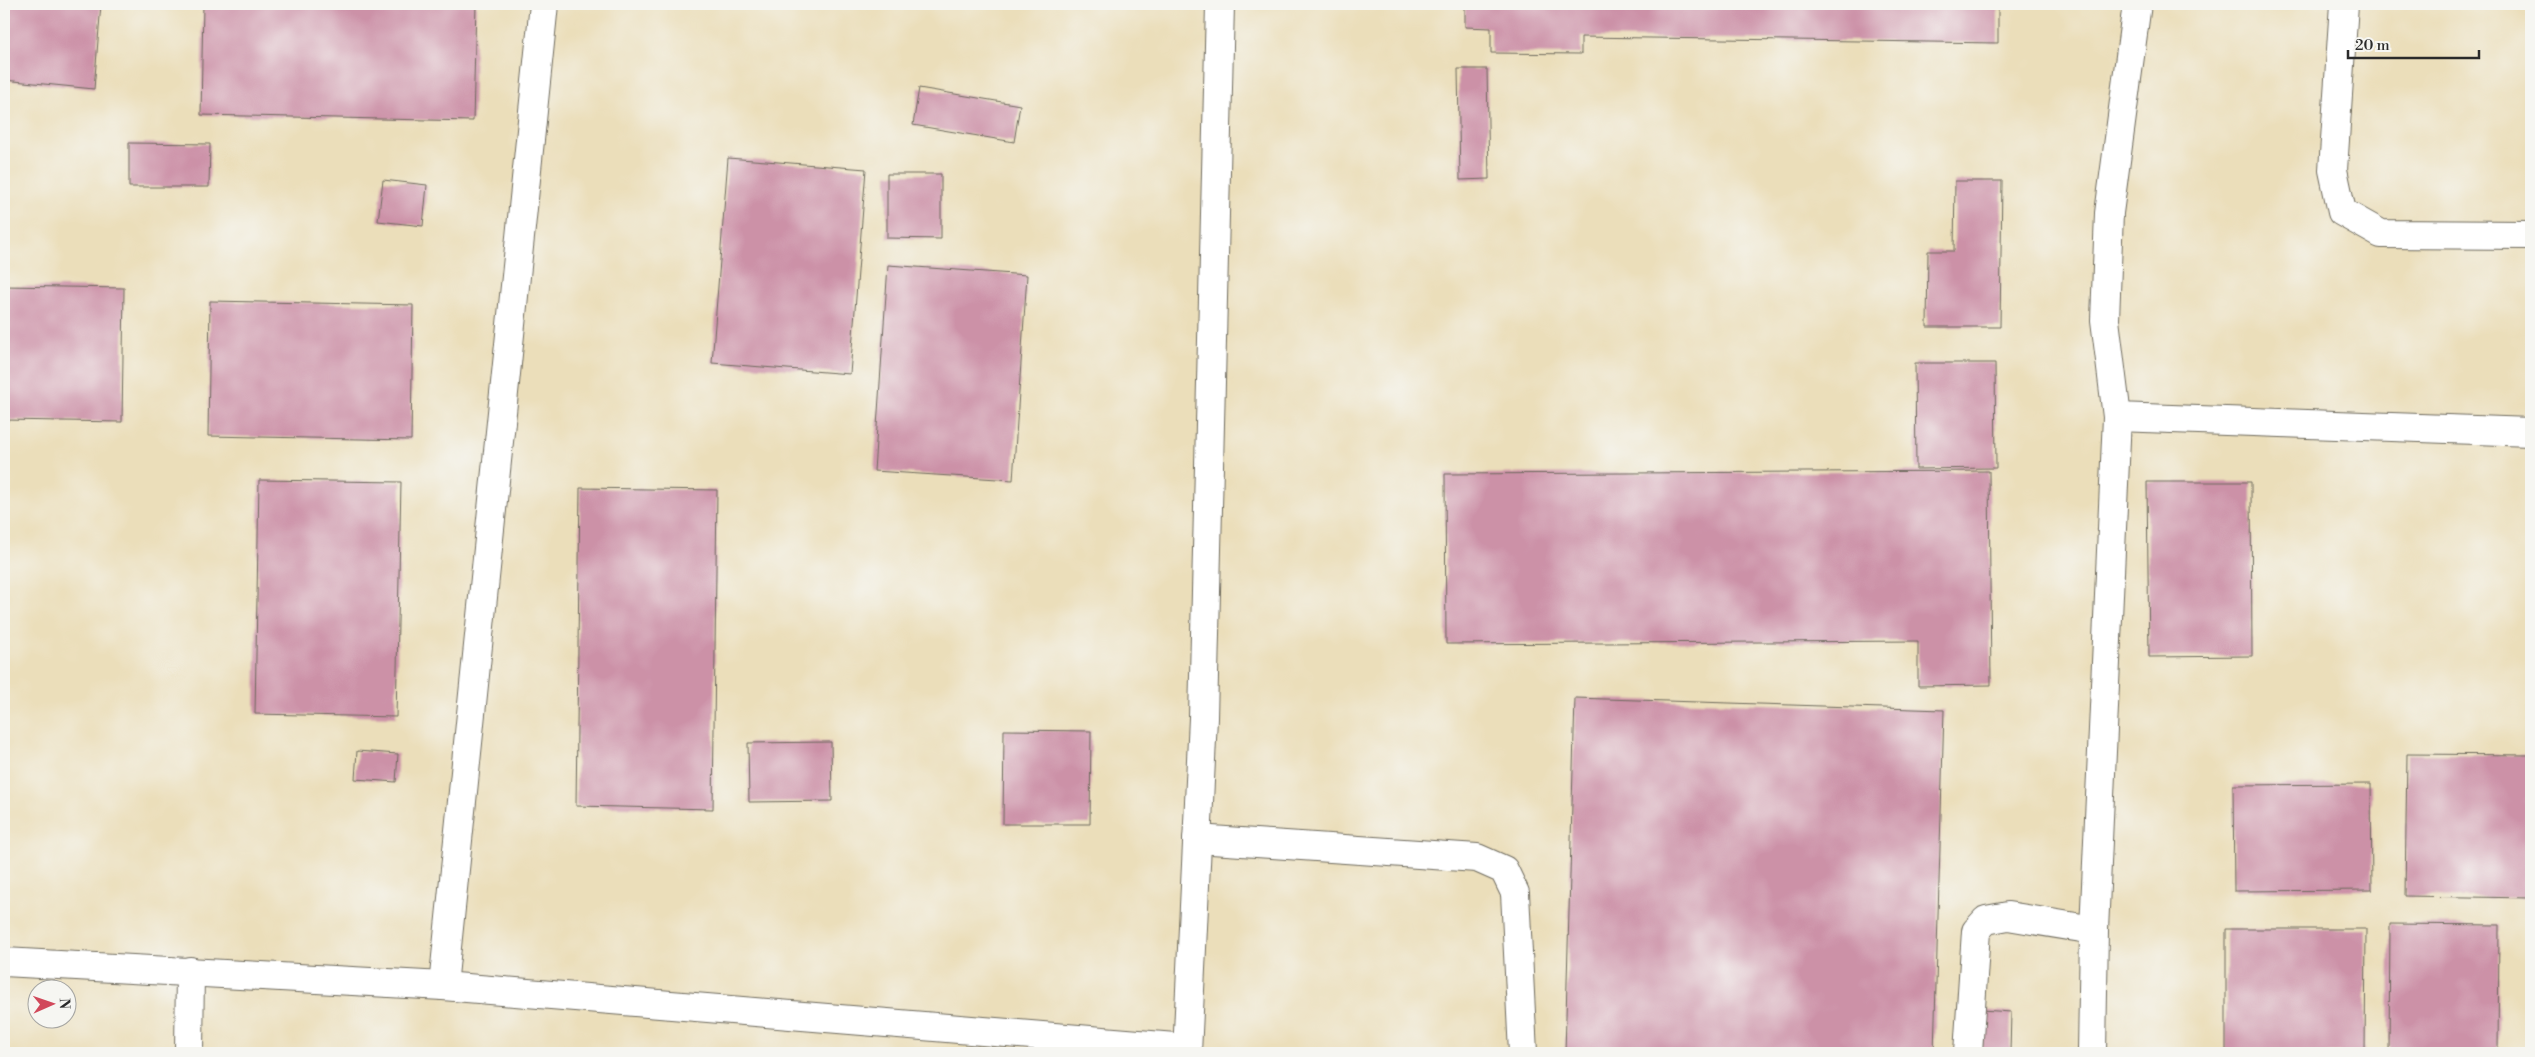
<svg xmlns="http://www.w3.org/2000/svg" width="2535" height="1057" font-family="'Libre Bodoni',serif">
  <style>
    .building { fill: #cc91a7 }
    .lines { fill: none; stroke-linecap: round; stroke-linejoin: round }
    .minor-casing { stroke: #6e6a5d; stroke-width: 30 }
    .minor { stroke: #fff; stroke-width: 28 }
  </style>
  <rect width="100%" height="100%" fill="#f6f6f2"/>
  <filter id="ink" filterUnits="userSpaceOnUse"><feTurbulence type="fractalNoise" baseFrequency=".02" numOctaves="2"/><feDisplacementMap in="SourceGraphic" scale="10" xChannelSelector="R" yChannelSelector="G"/><feConvolveMatrix kernelMatrix="1 2 1 2 8 2 1 2 1" color-interpolation-filters="sRGB"/></filter>
  <filter id="wash" filterUnits="userSpaceOnUse"><feTurbulence type="fractalNoise" baseFrequency=".0096" numOctaves="4" result="noise"/><feDisplacementMap in="SourceGraphic" scale="20" xChannelSelector="R" yChannelSelector="G"/><feGaussianBlur stdDeviation="1.12" result="paint"/><feColorMatrix in="noise" values="0 0 0 0 0 0 0 0 0 0 0 0 0 0 0 0 0 1.4 0 .05"/><feComposite in="paint" operator="in"/></filter>
  <g filter="url(#wash)">
    <rect width="100%" height="100%" fill="#ebdeba"/>
    <g id="blocks">
      <g class="building">
        <path d="M 4,4 L 101,4 L 94,89 L 4,80 Z"/>
        <path d="M 203,4 L 476,4 L 473,121 L 201,115 Z"/>
        <path d="M 1465,4 L 1998,4 L 1998,43 L 1581,37 L 1581,54 L 1491,53 L 1491,28 L 1465,27 Z"/>
        <path d="M 1458,69 L 1487,69 L 1489,179 L 1460,180 Z"/>
        <path d="M 919,88 L 1020,105 L 1014,142 L 913,125 Z"/>
        <path d="M 129,143 L 210,144 L 209,187 L 129,187 Z"/>
        <path d="M 728,158 L 866,169 L 850,374 L 712,363 Z"/>
        <path d="M 887,174 L 941,174 L 941,239 L 887,238 Z"/>
        <path d="M 383,180 L 427,185 L 423,226 L 378,221 Z"/>
        <path d="M 1955,181 L 2002,181 L 2000,327 L 1927,327 L 1928,251 L 1954,251 Z"/>
        <path d="M 888,265 L 1027,275 L 1013,480 L 874,471 Z"/>
        <path d="M 4,286 L 124,288 L 122,422 L 4,420 Z"/>
        <path d="M 210,301 L 413,305 L 411,440 L 208,436 Z"/>
        <path d="M 1915,363 L 1995,363 L 1996,468 L 1916,469 Z"/>
        <path d="M 1989,471 L 1991,685 L 1918,686 L 1918,641 L 1446,644 L 1445,474 Z"/>
        <path d="M 259,480 L 401,482 L 396,717 L 255,714 Z"/>
        <path d="M 2147,482 L 2251,482 L 2252,656 L 2149,657 Z"/>
        <path d="M 580,488 L 717,490 L 713,809 L 576,806 Z"/>
        <path d="M 1575,698 L 1944,710 L 1934,1053 L 1565,1053 Z"/>
        <path d="M 1004,730 L 1091,731 L 1090,824 L 1003,824 Z"/>
        <path d="M 831,742 L 832,801 L 749,802 L 748,743 Z"/>
        <path d="M 357,751 L 398,754 L 396,782 L 355,779 Z"/>
        <path d="M 2407,754 L 2531,755 L 2531,898 L 2405,896 Z"/>
        <path d="M 2371,784 L 2372,890 L 2234,891 L 2233,785 Z"/>
        <path d="M 2390,924 L 2499,925 L 2498,1053 L 2389,1053 Z"/>
        <path d="M 2226,929 L 2366,929 L 2365,1053 L 2226,1053 Z"/>
        <path d="M 1982,1010 L 2011,1012 L 2010,1053 L 1981,1053 Z"/>
      </g>
    </g>
  </g>
  <g filter="url(#ink)">
    <use href="#blocks" fill-opacity="0" stroke="#6e6a5d" stroke-width="1"/>
    <g class="lines">
      <defs>
        <g id="minor">
          <path d="M 2344,4 L 2333,170 L 2342,212 L 2381,234 L 2531,235"/>
          <path d="M 2117,417 L 2531,432"/>
          <path d="M 1197,839 L 1477,858 L 1504,870 L 1515,893 L 1523,1053"/>
          <path d="M 4,962 L 443,986 L 1187,1048"/>
          <path d="M 443,986 L 544,4"/>
          <path d="M 189,1053 L 190,971"/>
          <path d="M 1187,1053 L 1203,718 L 1220,4"/>
          <path d="M 1968,1053 L 1976,931 L 1986,920 L 2008,916 L 2094,930"/>
          <path d="M 2092,1053 L 2094,930 L 2117,417 L 2105,320 L 2109,213 L 2137,4"/>
        </g>
      </defs>
      <use href="#minor" class="minor-casing"/>
      <use href="#minor" class="minor"/>
    </g>
  </g>
  <rect width="2535" height="1057" fill="none" stroke="#f6f6f2" stroke-width="20"/>
  <g transform="translate(52 1004) rotate(88)"><circle r="24" fill="#f6f6f2" stroke="#a5a5a2"/>
  <path d="M0-4L9 19L0 12L-9 19Z" fill="#d1495b"/>
  <text y="-8" font-size="14" font-weight="bold" text-anchor="middle" fill="#2b2b2b">N</text>
  </g>
  <path d="M2348 50v8h131v-8" fill="none" stroke="#2b2b2b" stroke-width="2.5"/>
  <text x="2355" y="50" font-size="15" fill="#2b2b2b" stroke="#f6f6f2" stroke-width="4" paint-order="stroke">20 m</text>
</svg>
